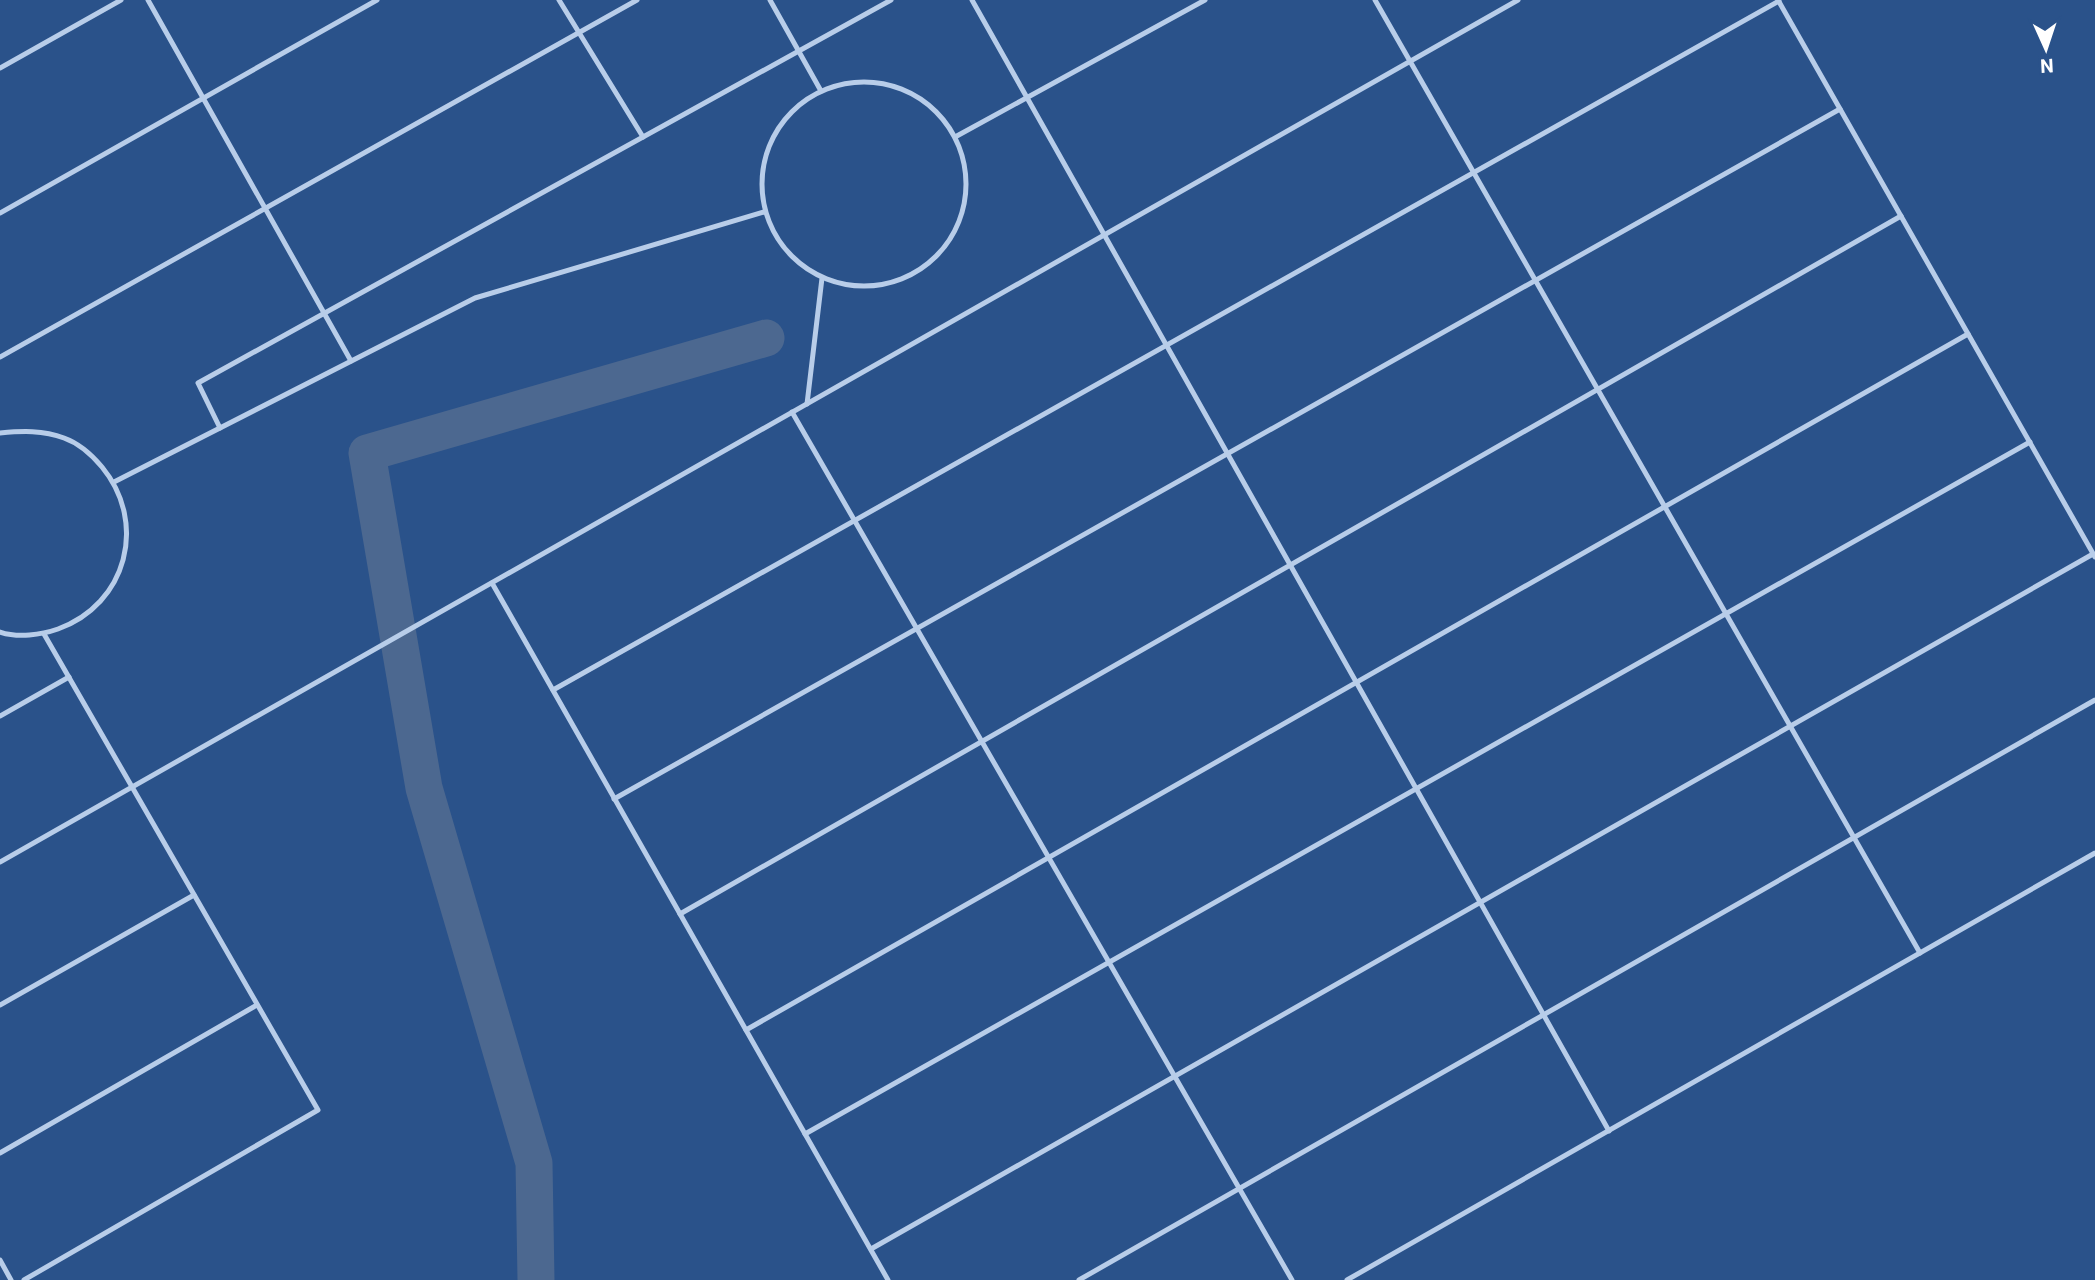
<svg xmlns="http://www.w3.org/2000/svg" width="2095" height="1280" font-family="Roboto,sans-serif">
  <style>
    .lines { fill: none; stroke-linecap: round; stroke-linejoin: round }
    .canal { stroke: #4c6890; stroke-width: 37 }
    .service { stroke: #b8cde9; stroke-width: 5 }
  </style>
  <rect width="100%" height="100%" fill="#2a528a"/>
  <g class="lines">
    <path class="canal" d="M 536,1280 L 534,1163 L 424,788 L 367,453 L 766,338"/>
    <g class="service">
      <path d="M 148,0 L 351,361"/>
      <path d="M 559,0 L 643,137"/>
      <path d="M 770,0 L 821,91"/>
      <path d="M 972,0 L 1609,1131"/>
      <path d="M 1375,0 L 1920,953"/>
      <path d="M 1778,0 L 2095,557"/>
      <path d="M 0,68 L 121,0"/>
      <circle cx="864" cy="184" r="102"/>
      <path d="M 955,137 L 1205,0"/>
      <path d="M 0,213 L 377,0"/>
      <path d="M 0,357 L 637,0"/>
      <path d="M 807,404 L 822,278"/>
      <path d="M 792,412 L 1292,1280"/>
      <path d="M 220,428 L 198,383 L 891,0"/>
      <path d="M 0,433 C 22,431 43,430 64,438 C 78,443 92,455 102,467 C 148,523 127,604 58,629 C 41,635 18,638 0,632"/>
      <path d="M 114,482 L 475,298 L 764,212"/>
      <path d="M 492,583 L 888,1280"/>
      <path d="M 553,690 L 1779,1"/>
      <path d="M 0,716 L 69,677"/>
      <path d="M 614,799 L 1840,109"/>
      <path d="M 0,862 L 1518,0"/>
      <path d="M 680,914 L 1901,216"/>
      <path d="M 0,1005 L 194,895"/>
      <path d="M 746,1030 L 1968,334"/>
      <path d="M 805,1134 L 2030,442"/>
      <path d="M 0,1153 L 257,1005"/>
      <path d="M 871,1249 L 2093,554"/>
      <path d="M 0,1260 L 11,1280"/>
      <path d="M 24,1280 L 318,1110 L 44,634"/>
      <path d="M 1079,1280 L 2095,700"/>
      <path d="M 1347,1280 L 2095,853"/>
    </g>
  </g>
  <g transform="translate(2046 49) rotate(177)" stroke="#2a528a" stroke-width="5" paint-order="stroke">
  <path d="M0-5L12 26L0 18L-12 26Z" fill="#ffffff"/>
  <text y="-10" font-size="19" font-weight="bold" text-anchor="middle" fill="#ffffff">N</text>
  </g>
</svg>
